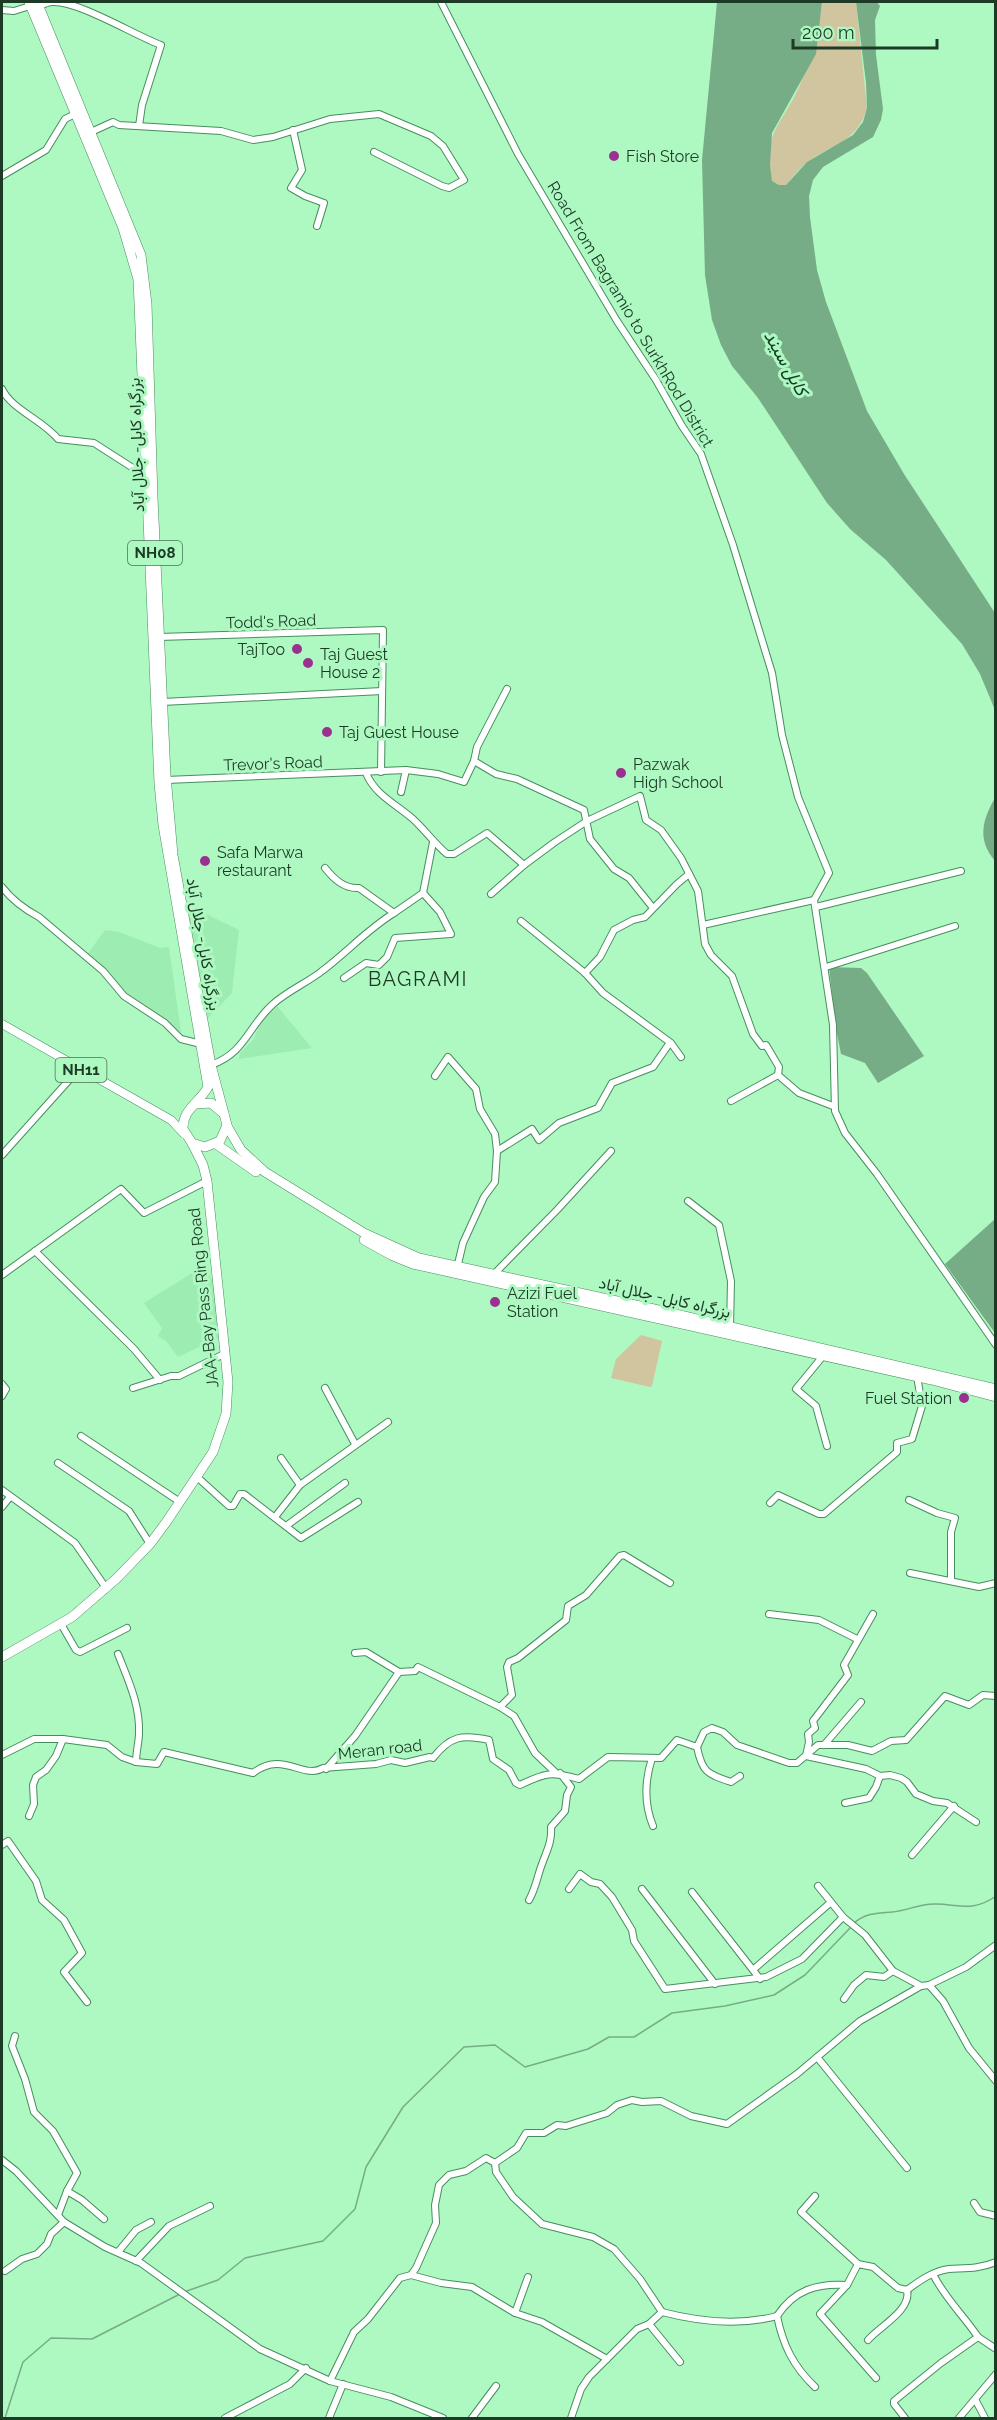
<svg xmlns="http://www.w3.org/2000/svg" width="997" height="2420" font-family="Raleway,Vazirmatn,sans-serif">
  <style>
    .built { fill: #9dedb3 }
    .green { fill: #d1c5a0 }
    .water { fill: #77ad86 }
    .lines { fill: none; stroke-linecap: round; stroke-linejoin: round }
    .stream { stroke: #77ad86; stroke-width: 1.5 }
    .minor-casing { stroke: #478e5e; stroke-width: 8 }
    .major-casing { stroke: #478e5e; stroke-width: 9 }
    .highway-casing { stroke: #478e5e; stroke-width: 10 }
    .minor { stroke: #fff; stroke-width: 6 }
    .major { stroke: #fff; stroke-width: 8 }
    .highway { stroke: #fff; stroke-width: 9 }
    .poi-dot { fill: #9c3091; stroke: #aef8c2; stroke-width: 2 }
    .labels { text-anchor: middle; stroke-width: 6; stroke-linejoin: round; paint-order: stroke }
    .shield { fill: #aef8c2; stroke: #487354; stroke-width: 1.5 }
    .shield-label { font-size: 15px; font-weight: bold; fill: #1c3a25 }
    .poi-label { font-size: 16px; fill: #1c3a25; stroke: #aef8c2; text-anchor: start }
    .street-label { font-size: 16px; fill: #1c3a25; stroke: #aef8c2 }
    .water-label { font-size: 18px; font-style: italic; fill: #133d22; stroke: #aef8c2 }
    .quarter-label { font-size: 20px; letter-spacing: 1.5px; fill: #1c3a25; stroke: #aef8c2 }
  </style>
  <rect width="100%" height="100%" fill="#aef8c2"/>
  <g class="built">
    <path d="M 194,908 L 239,930 L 232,993 L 208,1018 L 188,911 Z"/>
    <path d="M 105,930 L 119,932 L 160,948 L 169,947 L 181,1032 L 121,993 L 86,956 Z"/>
    <path d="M 277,1006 L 312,1048 L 239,1059 L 240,1053 L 253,1040 L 264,1017 Z"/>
    <path d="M 205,1265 L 215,1286 L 218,1307 L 218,1338 L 178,1357 L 166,1341 L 158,1336 L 162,1328 L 144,1303 Z"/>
  </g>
  <g class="green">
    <path d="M 822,2 L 856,2 L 867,108 C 858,141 834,143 809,161 C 800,167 793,177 786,185 L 779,185 L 772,181 C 764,128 780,129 799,87 C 809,65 820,25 822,2 Z"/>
    <path d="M 641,1335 L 662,1341 L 652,1386 L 650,1387 L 611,1378 L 616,1359 Z"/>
  </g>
  <g class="water">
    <path d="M 717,2 L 822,2 L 816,54 L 772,133 L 770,165 L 772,181 L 779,185 L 786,185 L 807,162 L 853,135 L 863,122 L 867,108 L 866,83 L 856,2 L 877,2 L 880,6 L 875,20 L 876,55 L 883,109 L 881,120 L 873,137 L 823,167 L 813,180 L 809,196 L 810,217 L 817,270 L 826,302 L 867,411 L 904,474 L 995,613 L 995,710 L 980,674 L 962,644 L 886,560 L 850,529 L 827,503 L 758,398 L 732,366 L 721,345 L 712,320 L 705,275 L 702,160 Z"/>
    <path d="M 995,798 L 995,861 C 977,840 982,820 995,798 Z"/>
    <path d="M 829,967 L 861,968 L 867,973 L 924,1056 L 878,1083 L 865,1063 L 841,1054 L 836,1028 Z"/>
    <path d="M 995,1219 L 995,1333 L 945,1264 Z"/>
  </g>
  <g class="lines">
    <g class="stream">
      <path d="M 853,1924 C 865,1913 877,1913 892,1912 C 903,1911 913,1907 924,1905 C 952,1900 968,1916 996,1896"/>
      <path d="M 184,2292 L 218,2280 L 245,2258 L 323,2241 L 355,2209 L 366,2167 L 403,2107 L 464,2047 L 495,2045 L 525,2067 L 588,2049 L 609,2037 L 634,2037 L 672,2013 L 725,2006 L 774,1995 L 805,1975 L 850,1928"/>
      <path d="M 5,2418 L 23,2362 L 51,2338 L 92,2339 L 180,2294"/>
    </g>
    <defs>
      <g id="minor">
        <path d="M 441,2 L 518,154 L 617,321 L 656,380 L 682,426 L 701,454 L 733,545 L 772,673 L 782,735 L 798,797 L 829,873 L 814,900 L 833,1025 L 835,1111 L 845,1133 L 877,1174 L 996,1345"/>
        <path d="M 39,6 C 43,5 48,2 52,2 C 77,0 134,35 161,45 L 142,105 L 139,126"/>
        <path d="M 2,10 L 14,11 L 30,6"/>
        <path d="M 293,130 L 302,170 L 291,188 L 305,196 L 324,203 L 317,226"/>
        <path d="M 91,132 L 113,122 L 119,125 L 221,131 L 253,140 L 273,137 L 330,119 L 379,114 L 431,136 L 443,146 L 464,180 L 449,188 L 442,186 L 374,152"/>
        <path d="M 2,176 L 46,150 L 65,119 L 77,113"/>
        <path d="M 2,389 C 12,410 43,420 58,439 L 94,443 L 147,477"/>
        <path d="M 159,637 L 383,630 L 381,772"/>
        <path d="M 162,702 L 382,691"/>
        <path d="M 474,761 L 477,747 L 507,689"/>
        <path d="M 366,773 C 375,795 396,804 413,819 C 425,830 434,843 447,854 L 454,854 L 487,833 L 524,865"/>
        <path d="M 166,780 L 406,770 L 438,774 L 464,782 L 474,761 L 496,774 L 517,779 L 584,810 L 590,839 L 614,869 L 629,878 L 653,908"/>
        <path d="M 401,792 L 406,770"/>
        <path d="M 325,868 C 334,879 344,889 359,888 L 394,913 L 423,893 L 433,842"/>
        <path d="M 2,887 C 12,900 24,909 39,917 L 103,971 L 124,996 L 165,1023 L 181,1039 L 201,1044"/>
        <path d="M 491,894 L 524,865 L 555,842 L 587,821 L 640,796 L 646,820 L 661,830 L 681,858 L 698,891 L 705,944 L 711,955 L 732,976 L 753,1034 L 762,1046 L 766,1045 L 779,1067 L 778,1075"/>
        <path d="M 816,907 L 961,871"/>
        <path d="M 521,921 L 585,973 L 603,993 L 671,1043 L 681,1057"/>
        <path d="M 703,925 L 814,900"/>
        <path d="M 826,967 L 955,926"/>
        <path d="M 585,973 L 600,957 L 614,930 L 633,920 L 645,917 L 677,884 L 689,874"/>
        <path d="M 344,978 L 366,963 L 379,965 L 387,957 L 395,938 L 451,934 L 440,912 L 423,893"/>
        <path d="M 211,1065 C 245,1053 248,1027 272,1005 C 287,991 307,983 322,971 C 347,952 368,929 394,913"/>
        <path d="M 435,1076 L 448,1057 L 476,1089 L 480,1109 L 495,1134 L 497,1151 L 495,1182 L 484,1197 L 463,1243 L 457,1268"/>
        <path d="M 731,1101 L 778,1075 L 799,1093 L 833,1106"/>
        <path d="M 497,1151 L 532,1129 L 539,1140 L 559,1123 L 598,1108 L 612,1083 L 653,1067 L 669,1044"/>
        <path d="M 2,1155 L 79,1069"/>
        <path d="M 688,1201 L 719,1225 L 731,1281 L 730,1328"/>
        <path d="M 35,1251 L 134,1349 L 160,1380"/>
        <path d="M 494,1274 L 557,1210 L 611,1151"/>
        <path d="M 2,1275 L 121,1189 L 144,1213 L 207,1181"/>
        <path d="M 823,1356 L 796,1389 L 816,1406 L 827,1446"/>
        <path d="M 2,1384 L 6,1389 L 2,1396"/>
        <path d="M 133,1388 L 171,1376 L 179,1376 L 226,1353"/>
        <path d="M 325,1388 L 355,1444"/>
        <path d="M 81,1436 L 180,1502"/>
        <path d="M 281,1458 L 300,1485"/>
        <path d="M 58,1463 L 129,1511 L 150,1544"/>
        <path d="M 196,1476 L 229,1506 L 233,1506 L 240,1494 L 244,1494 L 301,1538 L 358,1502"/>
        <path d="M 2,1490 L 75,1543 L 106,1588"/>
        <path d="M 909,1500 L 937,1513 L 955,1518 L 951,1532 L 951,1581"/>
        <path d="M 770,1503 L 778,1495 L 819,1514 L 824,1514 L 897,1452 L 897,1443 L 912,1439 L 922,1406 L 917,1376"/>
        <path d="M 2,1507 L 10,1497"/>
        <path d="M 275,1517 L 300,1485 L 388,1422"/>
        <path d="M 286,1526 L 345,1483"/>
        <path d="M 910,1573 L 979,1587 L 996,1583"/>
        <path d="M 769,1614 L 819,1620 L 857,1639"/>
        <path d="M 873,1614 L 844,1665 L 848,1675 L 813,1721 L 815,1728 L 808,1734 L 809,1742 L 806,1756 L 866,1769 L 880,1776 L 890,1775 L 901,1778 L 907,1782 L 916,1794 L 933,1801 L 947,1803 L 976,1822"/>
        <path d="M 61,1624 L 76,1650 L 80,1652 L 127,1628"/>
        <path d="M 355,1653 L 366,1652 L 399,1672 L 415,1671 L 418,1667 L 500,1707 L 514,1716 L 535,1753 L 556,1773"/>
        <path d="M 118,1654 C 128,1680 140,1704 139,1733 C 139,1742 136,1752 136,1762"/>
        <path d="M 500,1707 L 512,1695 L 507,1667 L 509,1662 L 518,1658 L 566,1620 L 568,1606 L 586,1595 L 620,1556 L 624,1555 L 670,1583"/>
        <path d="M 824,1745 L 861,1702"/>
        <path d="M 697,1747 C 702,1772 707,1774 731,1782 L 740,1776"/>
        <path d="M 2,1755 L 34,1739 L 63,1739 L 107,1745 L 122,1757 L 136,1762 L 157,1764 L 164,1752 L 253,1773 C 283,1750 303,1780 323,1768 L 376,1764 L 391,1760 L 405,1763 L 430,1757 L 433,1758 C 450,1736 462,1734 489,1740 L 493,1759 L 509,1770 L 516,1783 L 520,1785 C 545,1773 551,1771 579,1779 L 608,1757 L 661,1758 L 677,1740 L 697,1747 L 704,1732 L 712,1728 L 723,1732 L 737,1745 L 789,1763 L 797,1763 L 818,1745 L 848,1745 L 872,1751 L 891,1741 L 906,1740 L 945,1696 L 969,1705 L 983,1695 L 996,1696"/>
        <path d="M 652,1758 C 645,1780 644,1804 653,1826"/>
        <path d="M 326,1769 L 355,1736 L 399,1672"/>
        <path d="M 845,1803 L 869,1798 L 876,1787 L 880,1776"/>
        <path d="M 29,1816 L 34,1804 L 33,1785 L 36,1777 L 46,1770 L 56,1756 L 63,1739"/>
        <path d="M 2,1845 L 8,1841 L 36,1881 L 42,1900 L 64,1920 L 82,1953 L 64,1972 L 87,2002"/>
        <path d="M 912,1855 L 954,1806"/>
        <path d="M 818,1886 L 843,1917 L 865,1935 L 893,1971 L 921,1986"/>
        <path d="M 569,1889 L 580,1874 L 591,1882 L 600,1884 L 612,1897 L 632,1930 L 634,1941 L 665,1989 L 766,1977 L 802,1959 L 843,1917"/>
        <path d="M 642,1889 L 715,1984"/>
        <path d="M 692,1892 L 760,1979"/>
        <path d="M 529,1900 C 536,1888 537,1877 542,1864 C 547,1850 552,1842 551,1827 L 565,1811 L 567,1795 L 571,1787 L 560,1773"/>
        <path d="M 996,1945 L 966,1967 L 929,1985 L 943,2001 L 969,2048 L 996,2081"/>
        <path d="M 754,1969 L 830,1903"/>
        <path d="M 844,1999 L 854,1985 L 866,1975 L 884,1977 L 893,1971"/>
        <path d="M 15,2036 L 12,2046 L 25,2079 L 34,2112 L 53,2131 L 77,2173 L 67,2191 L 58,2215"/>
        <path d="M 817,2057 L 907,2168"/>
        <path d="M 2,2160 L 16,2171 L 64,2222 L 51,2234 L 47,2244 L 37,2254 L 22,2259 L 5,2271"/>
        <path d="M 495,2163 L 496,2172 L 513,2197 L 542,2224 L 593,2237 L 614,2249 L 640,2279 L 662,2312"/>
        <path d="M 67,2191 L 82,2200 L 104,2219"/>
        <path d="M 815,2196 L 801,2212 L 858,2264"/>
        <path d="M 974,2203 L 980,2212 L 996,2216"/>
        <path d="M 64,2222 L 105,2247 L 141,2263 L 260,2349 L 330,2381 L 391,2397 L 443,2418"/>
        <path d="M 118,2252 L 136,2230 L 151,2222"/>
        <path d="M 136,2261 L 169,2226 L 210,2206"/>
        <path d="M 411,2275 L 441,2283 L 472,2287 L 515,2313 L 542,2322 L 607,2359"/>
        <path d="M 847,2285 L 820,2314 L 876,2378"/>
        <path d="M 515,2313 L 528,2277"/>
        <path d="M 777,2316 C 783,2345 793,2366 815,2387"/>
        <path d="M 649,2324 L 680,2362"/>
        <path d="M 978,2337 L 996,2349"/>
        <path d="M 868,2340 C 879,2327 912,2310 907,2290"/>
        <path d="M 330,2381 L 354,2332 L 368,2319 L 400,2278 L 411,2275 L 416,2268 L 436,2223 L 435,2205 L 439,2185 L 449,2175 L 466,2171 L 486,2158 L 495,2163 L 517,2148 L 526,2133 L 544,2133 L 557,2125 L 566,2126 L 607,2113 L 617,2105 L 632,2100 L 642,2102 L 661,2101 L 691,2116 L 727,2124 L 797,2074 L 860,2021 L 921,1986 L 929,1985"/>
        <path d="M 976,2401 L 985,2418"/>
        <path d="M 225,2418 L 290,2384 L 306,2368"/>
        <path d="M 329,2418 L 343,2384"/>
        <path d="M 472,2418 L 496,2386"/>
        <path d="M 571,2418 L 581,2389 L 589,2377 L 637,2329 L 649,2324 L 662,2312 C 700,2322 739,2326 777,2316 C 794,2290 817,2283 847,2285 L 858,2264 L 873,2267 L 898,2288 L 907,2290 C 919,2281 933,2271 949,2269 C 966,2268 979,2269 996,2262"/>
        <path d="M 905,2418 L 894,2404 L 894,2401 L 941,2363 L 978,2337 C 964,2316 944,2297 933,2274"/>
        <path d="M 959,2418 L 996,2374"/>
      </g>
      <path id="major" d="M 2,1024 L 171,1120 L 184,1134"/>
      <g id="highway">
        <path d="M 29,2 L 123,228 L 138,279 L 159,783 L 163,825 L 208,1087 C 200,1102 182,1110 183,1129 L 192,1143 L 205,1147 L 220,1141 L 227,1125 L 211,1065 L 173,855 L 166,776 L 153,498 L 147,304 L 141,255 L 37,2"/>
        <path d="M 196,1104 L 211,1103 L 224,1114"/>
        <path d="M 227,1126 L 241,1150 L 265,1172 L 364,1233 L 419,1258 L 654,1309 L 996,1389"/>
        <path d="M 216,1144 L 256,1172"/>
        <path d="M 364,1240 L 391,1255 L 413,1264 L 932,1380 L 996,1397"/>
        <path d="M 2,1657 L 72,1617 L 116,1579 L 150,1544 L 167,1521 L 213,1452 L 226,1414 L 228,1382 L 207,1181 L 203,1165 L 192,1143"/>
      </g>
    </defs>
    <use href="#minor" class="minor-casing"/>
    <use href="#major" class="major-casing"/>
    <use href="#highway" class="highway-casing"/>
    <use href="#minor" class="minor"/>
    <use href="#major" class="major"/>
    <use href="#highway" class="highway"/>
  </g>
  <g class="poi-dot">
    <circle cx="614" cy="156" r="6"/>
    <circle cx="297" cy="649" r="6"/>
    <circle cx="308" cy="663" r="6"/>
    <circle cx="327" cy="732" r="6"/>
    <circle cx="621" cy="773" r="6"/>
    <circle cx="205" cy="861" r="6"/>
    <circle cx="495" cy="1302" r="6"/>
    <circle cx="964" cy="1398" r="6"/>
  </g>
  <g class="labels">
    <g class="shield">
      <rect x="128" y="541" width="54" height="24" rx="4.5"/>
      <rect x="55.5" y="1058" width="51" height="24" rx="4.5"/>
    </g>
    <g class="shield-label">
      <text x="155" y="558">NH08</text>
      <text x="81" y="1075">NH11</text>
    </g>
    <g class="poi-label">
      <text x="626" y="162">Fish Store</text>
      <text x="285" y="655" text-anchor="end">TajToo</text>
      <text x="320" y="660">Taj Guest<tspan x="320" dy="18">House 2</tspan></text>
      <text x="339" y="738">Taj Guest House</text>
      <text x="633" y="770">Pazwak<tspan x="633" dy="18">High School</tspan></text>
      <text x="217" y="858">Safa Marwa<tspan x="217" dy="18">restaurant</tspan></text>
      <text x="507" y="1299">Azizi Fuel<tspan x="507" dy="18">Station</tspan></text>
      <text x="952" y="1404" text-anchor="end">Fuel Station</text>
    </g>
    <g class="street-label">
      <text transform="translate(631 314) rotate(59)" y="6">Road From Bagramio to SurkhRod District</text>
      <text transform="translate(136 445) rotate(-92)" y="6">بزرگراه کابل- جلال آباد</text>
      <text transform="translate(271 621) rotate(-2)" y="6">Todd's Road</text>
      <text transform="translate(273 763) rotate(-2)" y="6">Trevor's Road</text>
      <text transform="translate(204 944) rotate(80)" y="6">بزرگراه کابل- جلال آباد</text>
      <text transform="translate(665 1297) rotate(13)" y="6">بزرگراه کابل- جلال آباد</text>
      <text transform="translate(203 1298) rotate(-96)" y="6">JAA-Bay Pass Ring Road</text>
      <text transform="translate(380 1749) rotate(-6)" y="6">Meran road</text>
    </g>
    <g class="water-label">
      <text transform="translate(786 363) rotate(61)" y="6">کابل سيند</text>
    </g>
    <g class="quarter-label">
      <text x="418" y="986">BAGRAMI</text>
    </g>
  </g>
  <rect width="997" height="2420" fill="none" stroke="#1c3a25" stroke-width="6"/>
  <path d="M793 39v9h144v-9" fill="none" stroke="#1c3a25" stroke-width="3"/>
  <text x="802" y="39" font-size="18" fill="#1c3a25" stroke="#aef8c2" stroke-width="4.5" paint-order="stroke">200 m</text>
</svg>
